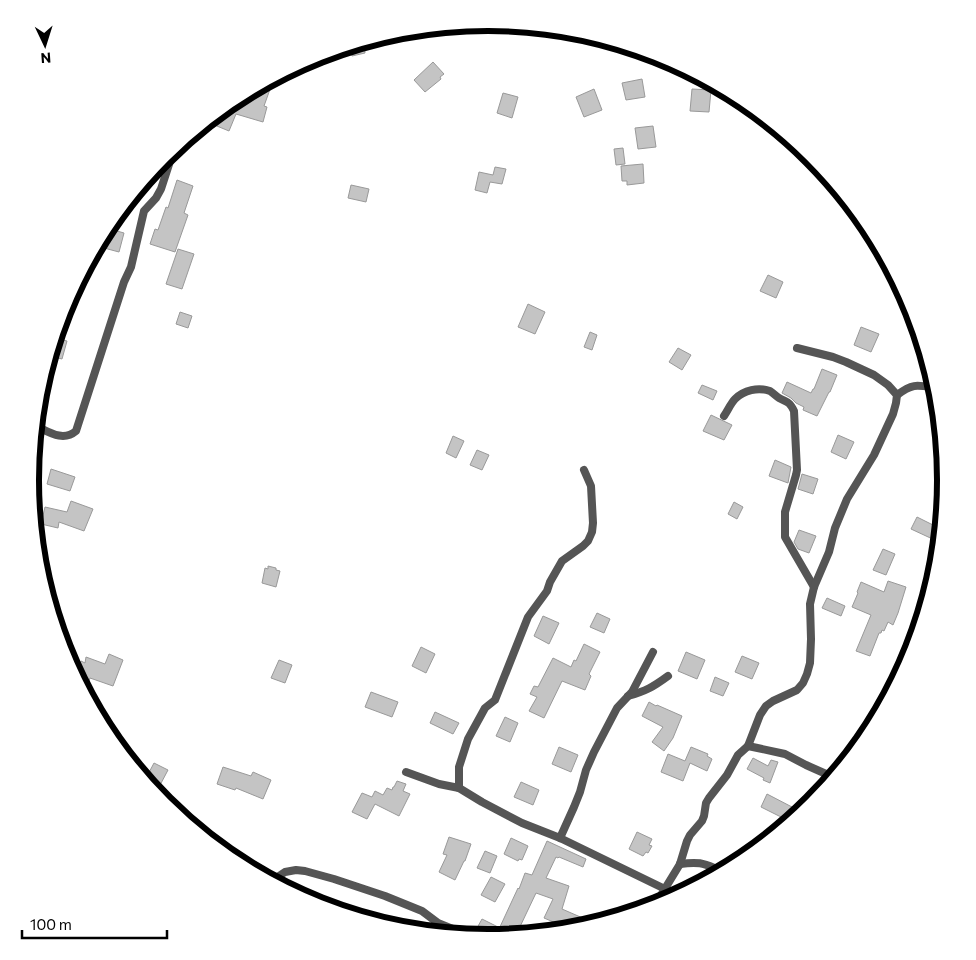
<svg xmlns="http://www.w3.org/2000/svg" width="976" height="960" font-family="Commissioner,sans-serif">
  <style>
    .building { fill: #c4c4c4; stroke: #999 }
    .lines { fill: none; stroke-linecap: round; stroke-linejoin: round }
    .street { stroke: #555; stroke-width: 8 }
    .rim { fill: none; stroke: #000; stroke-width: 6 }
  </style>
  <rect width="100%" height="100%" fill="#fff"/>
  <g class="building">
    <path d="M 364,42 L 365,53 L 352,56 L 350,46 Z"/>
    <path d="M 433,62 L 444,74 L 440,77 L 441,79 L 425,92 L 414,80 Z"/>
    <path d="M 274,78 L 264,106 L 267,107 L 263,122 L 236,114 L 229,131 L 212,124 L 216,115 L 234,99 Z"/>
    <path d="M 642,79 L 645,97 L 626,100 L 622,83 Z"/>
    <path d="M 594,89 L 602,110 L 584,117 L 576,97 Z"/>
    <path d="M 692,89 L 711,90 L 709,112 L 690,111 Z"/>
    <path d="M 503,93 L 518,97 L 512,118 L 497,113 Z"/>
    <path d="M 653,126 L 656,147 L 638,149 L 635,128 Z"/>
    <path d="M 623,148 L 625,164 L 616,165 L 614,149 Z"/>
    <path d="M 643,164 L 644,183 L 627,185 L 627,181 L 622,181 L 621,166 Z"/>
    <path d="M 495,167 L 506,169 L 502,184 L 490,182 L 487,193 L 475,190 L 479,172 L 493,175 Z"/>
    <path d="M 177,180 L 193,186 L 184,213 L 188,215 L 175,252 L 150,244 L 155,229 L 158,230 L 166,207 L 168,208 Z"/>
    <path d="M 351,185 L 369,189 L 366,202 L 348,198 Z"/>
    <path d="M 110,229 L 124,233 L 119,252 L 104,248 Z"/>
    <path d="M 178,249 L 194,254 L 182,289 L 166,284 Z"/>
    <path d="M 768,275 L 783,282 L 776,298 L 760,291 Z"/>
    <path d="M 528,304 L 545,312 L 535,334 L 518,327 Z"/>
    <path d="M 180,312 L 192,316 L 188,328 L 176,324 Z"/>
    <path d="M 861,327 L 879,334 L 871,352 L 854,345 Z"/>
    <path d="M 590,332 L 597,335 L 592,350 L 584,347 Z"/>
    <path d="M 55,338 L 67,341 L 62,359 L 50,356 Z"/>
    <path d="M 678,348 L 691,355 L 682,370 L 669,362 Z"/>
    <path d="M 822,369 L 837,375 L 830,392 L 829,392 L 817,416 L 803,410 L 804,407 L 796,403 L 791,398 L 782,393 L 787,382 L 811,393 L 813,389 L 814,389 Z"/>
    <path d="M 702,385 L 717,391 L 713,400 L 698,393 Z"/>
    <path d="M 711,415 L 732,425 L 724,440 L 703,431 Z"/>
    <path d="M 838,435 L 854,442 L 846,459 L 831,452 Z"/>
    <path d="M 453,436 L 464,441 L 456,458 L 446,453 Z"/>
    <path d="M 477,450 L 489,455 L 482,470 L 470,465 Z"/>
    <path d="M 775,460 L 791,467 L 788,483 L 769,476 Z"/>
    <path d="M 51,469 L 75,477 L 70,491 L 47,484 Z"/>
    <path d="M 802,474 L 818,479 L 813,494 L 798,489 Z"/>
    <path d="M 71,501 L 93,509 L 84,531 L 59,522 L 58,528 L 41,524 L 45,507 L 67,512 Z"/>
    <path d="M 734,502 L 743,507 L 737,519 L 728,514 Z"/>
    <path d="M 917,517 L 941,529 L 939,542 L 911,529 Z"/>
    <path d="M 799,530 L 816,536 L 809,553 L 798,549 L 794,542 Z"/>
    <path d="M 883,549 L 895,554 L 886,575 L 873,570 Z"/>
    <path d="M 268,566 L 276,568 L 276,570 L 280,571 L 276,587 L 262,583 L 265,568 L 268,569 Z"/>
    <path d="M 888,581 L 906,587 L 898,613 L 893,625 L 888,622 L 884,631 L 882,630 L 881,633 L 879,633 L 870,656 L 856,651 L 871,615 L 852,607 L 858,593 L 857,592 L 861,582 L 884,592 Z"/>
    <path d="M 827,598 L 845,606 L 841,616 L 822,608 Z"/>
    <path d="M 597,613 L 610,619 L 604,633 L 590,627 Z"/>
    <path d="M 543,616 L 559,623 L 549,644 L 534,636 Z"/>
    <path d="M 584,644 L 600,652 L 589,674 L 591,676 L 585,690 L 562,681 L 544,718 L 529,711 L 537,697 L 530,694 L 534,686 L 538,687 L 553,658 L 571,667 L 574,660 L 576,661 Z"/>
    <path d="M 421,647 L 435,654 L 426,673 L 412,666 Z"/>
    <path d="M 686,652 L 705,660 L 697,679 L 678,671 Z"/>
    <path d="M 109,654 L 123,660 L 113,686 L 90,678 L 88,684 L 79,681 L 76,675 L 81,661 L 85,663 L 86,657 L 105,664 Z"/>
    <path d="M 742,656 L 759,663 L 752,679 L 735,672 Z"/>
    <path d="M 279,660 L 292,665 L 285,683 L 271,678 Z"/>
    <path d="M 715,677 L 729,683 L 723,696 L 710,691 Z"/>
    <path d="M 371,692 L 398,702 L 392,717 L 365,707 Z"/>
    <path d="M 649,702 L 656,706 L 657,705 L 682,716 L 673,738 L 664,751 L 652,742 L 663,727 L 642,716 Z"/>
    <path d="M 435,712 L 459,723 L 453,734 L 430,723 Z"/>
    <path d="M 505,717 L 518,723 L 510,742 L 496,736 Z"/>
    <path d="M 559,747 L 578,755 L 571,772 L 552,764 Z"/>
    <path d="M 691,747 L 708,754 L 707,756 L 712,759 L 707,771 L 690,763 L 683,781 L 661,772 L 668,754 L 685,761 Z"/>
    <path d="M 753,758 L 768,766 L 771,760 L 778,762 L 770,783 L 763,780 L 764,778 L 747,769 Z"/>
    <path d="M 154,763 L 168,770 L 159,787 L 145,780 Z"/>
    <path d="M 223,767 L 251,776 L 253,772 L 271,780 L 263,799 L 236,788 L 235,790 L 217,784 Z"/>
    <path d="M 397,781 L 406,784 L 403,791 L 410,794 L 399,816 L 375,804 L 367,819 L 352,812 L 362,793 L 372,797 L 375,791 L 383,795 L 387,788 L 392,790 L 393,787 L 394,787 Z"/>
    <path d="M 521,782 L 539,790 L 533,805 L 514,797 Z"/>
    <path d="M 767,794 L 792,807 L 785,819 L 761,807 Z"/>
    <path d="M 637,832 L 652,839 L 649,845 L 652,846 L 648,853 L 646,852 L 643,856 L 629,849 Z"/>
    <path d="M 449,837 L 471,844 L 465,861 L 464,861 L 455,880 L 439,872 L 447,855 L 443,854 Z"/>
    <path d="M 511,838 L 528,846 L 522,860 L 519,859 L 518,861 L 504,854 Z"/>
    <path d="M 547,841 L 586,859 L 583,867 L 559,857 L 558,858 L 556,857 L 546,878 L 569,886 L 562,909 L 585,919 L 581,927 L 570,929 L 544,918 L 553,899 L 536,893 L 517,933 L 510,930 L 508,933 L 499,929 L 518,888 L 519,889 L 525,873 L 532,875 Z"/>
    <path d="M 485,851 L 497,856 L 490,873 L 477,868 Z"/>
    <path d="M 491,877 L 505,884 L 495,902 L 481,895 Z"/>
    <path d="M 482,919 L 498,927 L 494,936 L 477,928 Z"/>
  </g>
  <g class="lines">
    <g class="street">
      <path d="M 897,395 C 913,383 917,385 936,388"/>
      <path d="M 724,416 C 728,410 731,403 735,399 C 744,390 758,387 770,391 C 773,393 776,396 779,398 C 788,403 789,401 794,411 L 797,470 L 796,475 L 785,512 L 785,537 L 814,587"/>
      <path d="M 36,426 C 49,432 63,442 76,431 L 124,282 L 131,267 L 144,211 L 156,198 L 161,189 L 174,149"/>
      <path d="M 628,696 C 646,691 653,687 668,676"/>
      <path d="M 748,746 L 785,754 L 806,765 L 833,777"/>
      <path d="M 406,772 L 439,784 L 459,788 L 482,802 L 522,823 L 560,838 L 665,889"/>
      <path d="M 459,788 L 459,767 L 468,739 L 485,708 L 495,700 L 528,617 L 547,591 L 550,582 L 562,561 L 583,546 L 588,541 L 592,532 L 593,523 L 591,486 L 584,470"/>
      <path d="M 560,838 L 574,807 L 580,792 L 586,770 L 594,752 L 617,708 L 632,692 L 653,652"/>
      <path d="M 680,864 C 701,861 704,864 722,871"/>
      <path d="M 274,882 L 279,876 L 285,872 L 296,870 L 305,871 L 334,879 L 385,896 L 422,911 L 438,923 L 470,936"/>
      <path d="M 655,905 L 680,864 L 687,841 L 690,835 L 702,821 L 704,816 L 706,803 L 709,798 L 727,775 L 738,755 L 748,746 L 760,715 L 766,706 L 773,701 L 797,690 L 803,683 L 807,674 L 810,663 L 811,639 L 810,604 L 814,587 L 829,552 L 835,528 L 847,499 L 874,455 L 893,414 L 896,403 L 897,395 L 888,385 L 874,375 L 846,362 L 833,357 L 797,348"/>
    </g>
  </g>
  <path d="M0 0H976V960H0ZM39 480a449 449 0 1 1 898 0a449 449 0 1 1-898 0Z" fill="#fff" fill-rule="evenodd"/>
  <path class="rim" d="M39 480a449 449 0 1 1 898 0a449 449 0 1 1-898 0Z"/>
  <g transform="translate(45 45) rotate(176)" stroke="#ffffff" stroke-width="4" paint-order="stroke">
  <path d="M0-4L9 19L0 12L-9 19Z" fill="#000000"/>
  <text y="-8" font-size="14" font-weight="bold" text-anchor="middle" fill="#000000">N</text>
  </g>
  <path d="M22 930v8h145v-8" fill="none" stroke="#000000" stroke-width="2.5"/>
  <text x="30" y="930" font-size="15" fill="#000000" stroke="#ffffff" stroke-width="4" paint-order="stroke">100 m</text>
</svg>
